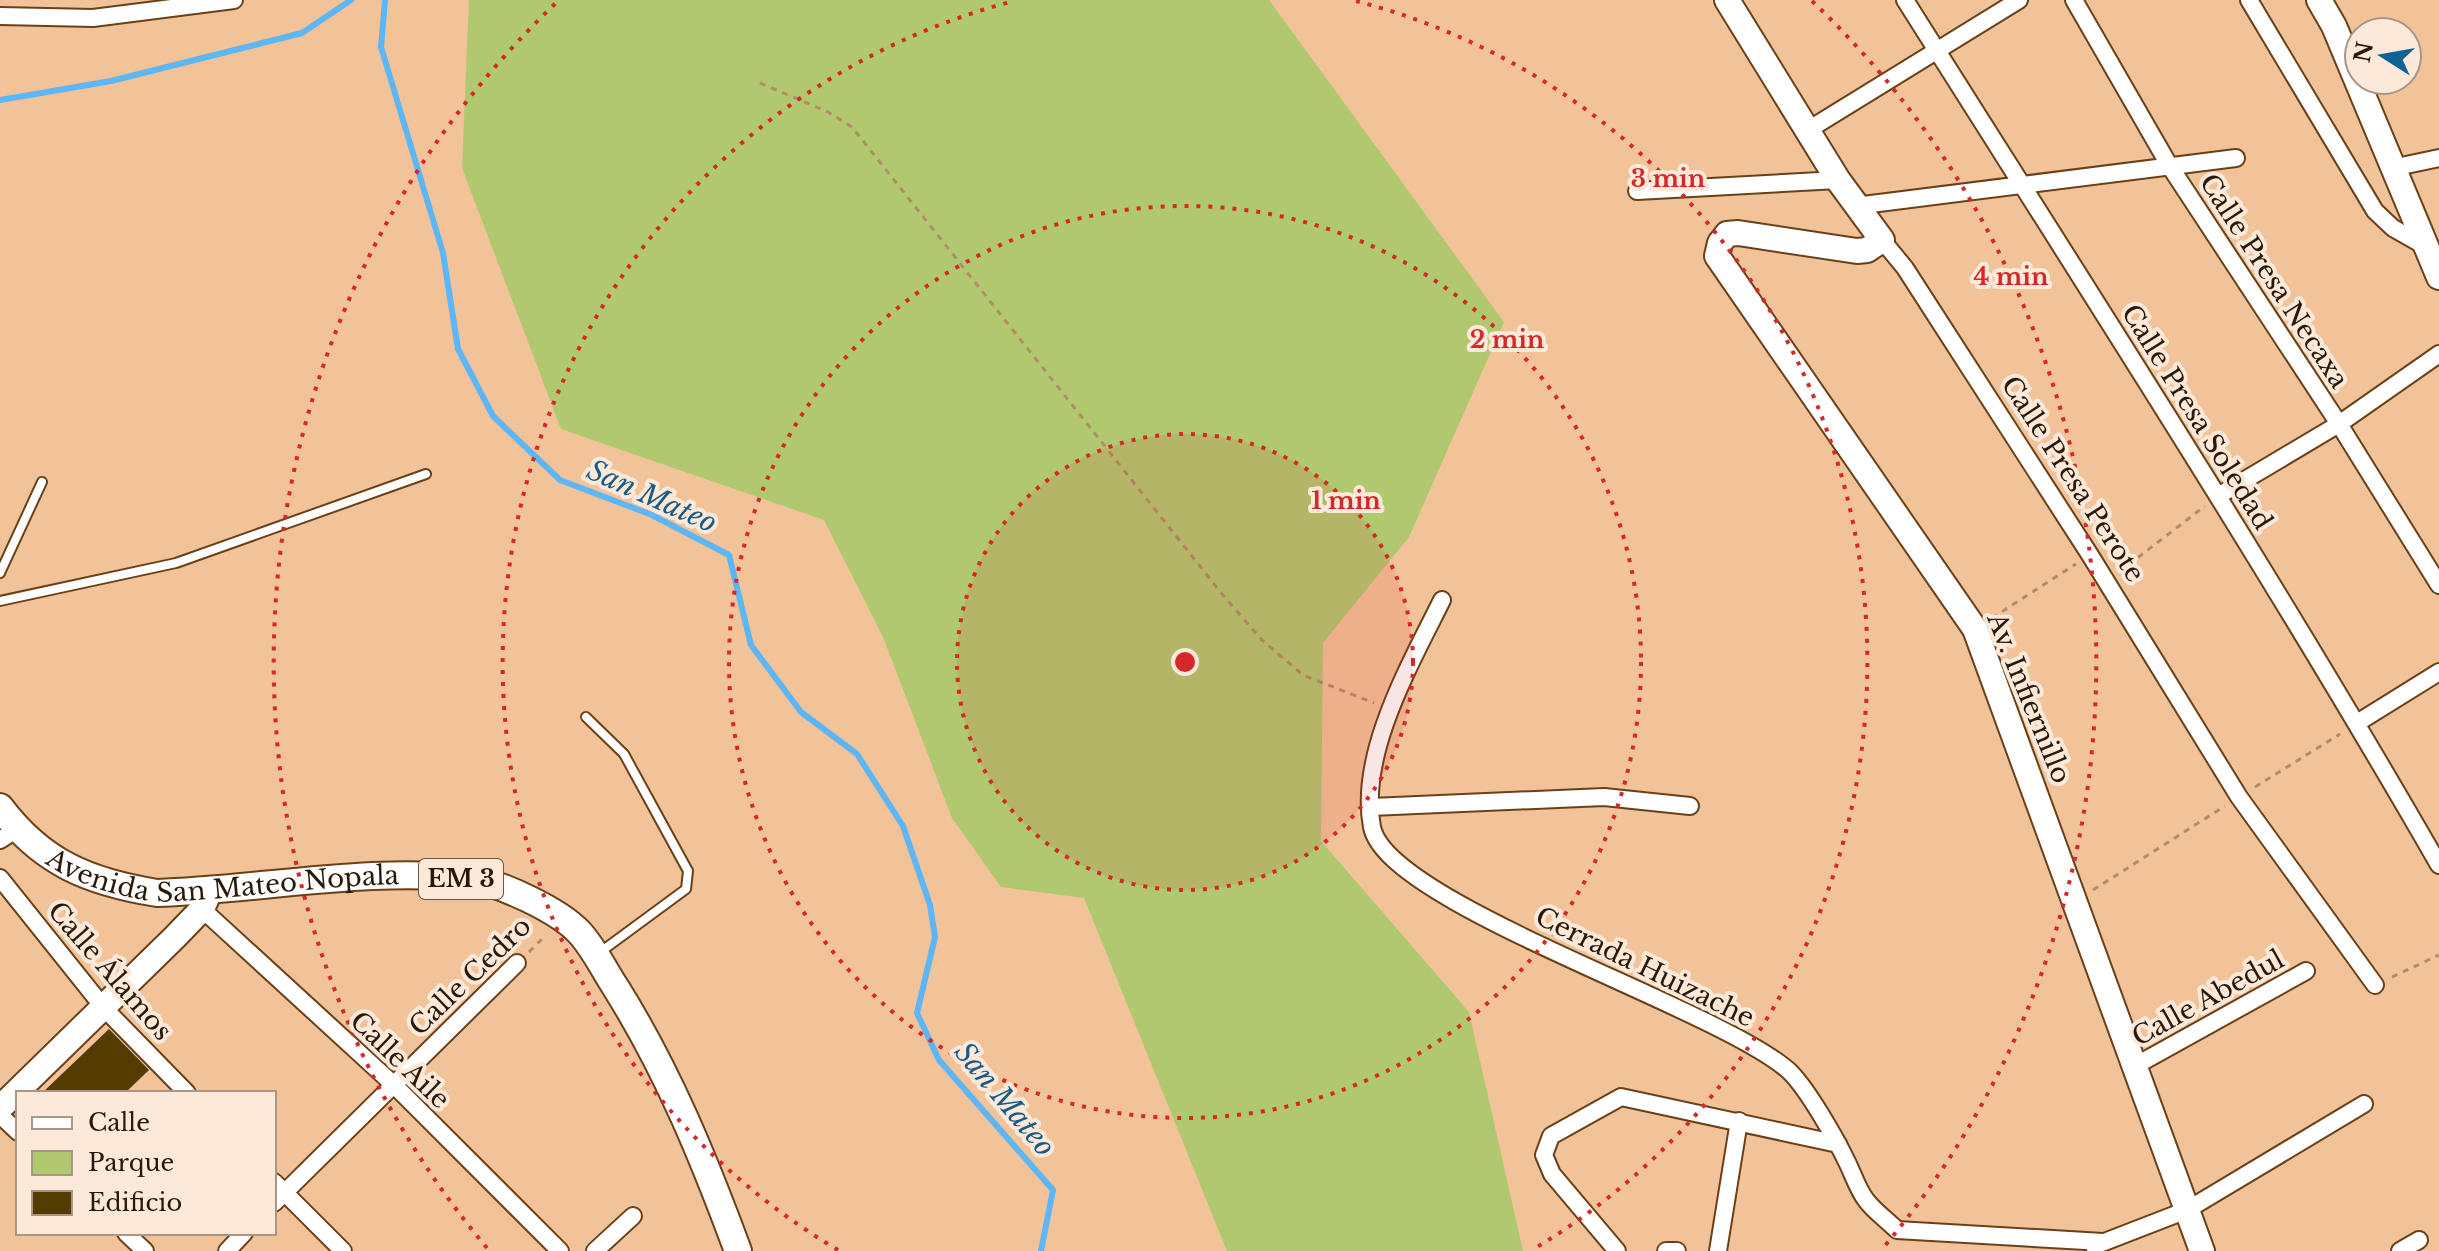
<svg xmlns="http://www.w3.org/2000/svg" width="2439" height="1251" font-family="'Libre Baskerville',serif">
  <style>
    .green { fill: #b0c96f }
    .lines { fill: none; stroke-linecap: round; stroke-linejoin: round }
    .stream { stroke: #5db6f5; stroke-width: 6 }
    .building { fill: #543b00 }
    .lane-casing { stroke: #694119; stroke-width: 12 }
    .street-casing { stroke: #694119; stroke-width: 20 }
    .secondary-casing { stroke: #694119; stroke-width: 28 }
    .primary-casing { stroke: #694119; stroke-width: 30 }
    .path { stroke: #b28c6b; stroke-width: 3; stroke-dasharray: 6 6; stroke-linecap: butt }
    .lane { stroke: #fff; stroke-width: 8 }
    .street { stroke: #fff; stroke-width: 16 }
    .secondary { stroke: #fff; stroke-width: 24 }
    .primary { stroke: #fff; stroke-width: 26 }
    .ring { fill: none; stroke: #d62828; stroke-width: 4; stroke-dasharray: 4 8 }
    .labels { text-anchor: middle; stroke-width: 8; stroke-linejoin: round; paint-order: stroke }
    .shield { fill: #fde9d9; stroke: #695747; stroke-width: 2 }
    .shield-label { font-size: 24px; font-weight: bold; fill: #2a1909 }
    .street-label { font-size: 26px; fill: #2a1909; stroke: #fde9d9 }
    .water-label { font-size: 28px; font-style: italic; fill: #1a5b85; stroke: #fde9d9 }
    .centre { fill: #d62828; stroke: #fde9d9; stroke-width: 4 }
    .ring-label { font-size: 24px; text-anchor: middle; font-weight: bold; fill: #d62828; stroke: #fde9d9; stroke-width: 8; stroke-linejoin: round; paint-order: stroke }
  </style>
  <rect width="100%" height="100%" fill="#f2c299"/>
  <path class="green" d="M 469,0 L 1269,0 L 1504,322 L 1409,537 L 1323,643 L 1321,841 L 1469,1012 L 1523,1251 L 1227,1251 L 1084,898 L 1001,887 L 952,818 L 883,637 L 824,520 L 561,429 L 462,168 Z"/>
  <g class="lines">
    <g class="stream">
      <path d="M 385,0 L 381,47 L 443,253 L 458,349 L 493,416 L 560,480 L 652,515 L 729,555 L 751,645 L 801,712 L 857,754 L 903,826 L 930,905 L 935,937 L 917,1013 L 939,1060 L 1053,1190 L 1041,1251"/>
      <path d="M 0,100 L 111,81 L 302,33 L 351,0"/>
    </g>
  </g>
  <path class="building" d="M 109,1029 L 149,1070 L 125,1093 L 42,1093 Z"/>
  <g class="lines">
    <defs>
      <g id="lane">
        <path d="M 0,573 L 42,482"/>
        <path d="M 0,601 L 176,563 L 426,474"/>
        <path d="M 586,717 L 624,754 L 688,871 L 686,889 L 599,953"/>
      </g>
      <g id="street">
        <path d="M 1905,0 C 2086,287 2270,571 2439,865"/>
        <path d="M 2074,0 L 2169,165 L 2339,424 L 2439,585"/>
        <path d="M 2249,0 L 2375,211 L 2393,228 L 2423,245"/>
        <path d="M 0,16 L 93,18 L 234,0"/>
        <path d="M 1808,130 L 2019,0"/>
        <path d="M 2392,168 L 2439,158"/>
        <path d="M 1637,191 L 1838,180"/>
        <path d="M 1855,206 L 2236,158"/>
        <path d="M 1882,240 L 1905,268 L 2090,555 L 2239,797 L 2375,985"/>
        <path d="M 2218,496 L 2339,424 L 2439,354"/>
        <path d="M 1442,600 C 1411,663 1358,754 1372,827 C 1387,904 1719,1008 1789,1071 C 1807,1088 1836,1139 1847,1162 C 1853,1174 1858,1190 1866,1200 C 1874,1211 1887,1220 1897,1230 L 2103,1242"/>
        <path d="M 2357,723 L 2439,672"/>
        <path d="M 1371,807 L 1604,797 L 1690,806"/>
        <path d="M 0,840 L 17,829"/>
        <path d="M 0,878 L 104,1008 L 187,1093"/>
        <path d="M 202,909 L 393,1084 L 560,1251"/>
        <path d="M 2133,1067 L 2306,971"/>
        <path d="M 0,1115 L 18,1132"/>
        <path d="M 274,1182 L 343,1251"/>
        <path d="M 274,1203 L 517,963"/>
        <path d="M 126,1233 L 145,1251"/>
        <path d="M 2094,1246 L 2187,1210 L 2364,1104"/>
        <path d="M 227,1251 L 244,1233"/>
        <path d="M 595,1251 L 633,1216"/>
        <path d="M 1617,1251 L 1552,1174 L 1544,1155 L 1551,1136 L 1621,1097 L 1838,1144"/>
        <path d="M 1666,1251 L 1677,1251"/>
        <path d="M 1718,1251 L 1739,1121"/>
        <path d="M 2400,1251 L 2419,1240"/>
      </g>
      <g id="secondary">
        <path d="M 1727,0 L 1838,180 L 1882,240 L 1867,250 L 1857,251 L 1738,233 L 1727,234 L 1720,243 L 1717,256 L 1975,629 L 2202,1251"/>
        <path d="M 2319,0 L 2334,26 L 2439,277"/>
        <path d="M 0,1108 L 175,937 L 202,909 L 210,891"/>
      </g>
      <g id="primary">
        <path id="s1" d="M 0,807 C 42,863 89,882 157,893 C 256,890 375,866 472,879 C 502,884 558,910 579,932 C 594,948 604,970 616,988 C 668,1071 704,1159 738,1251"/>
      </g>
    </defs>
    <use href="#lane" class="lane-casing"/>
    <use href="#street" class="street-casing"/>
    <use href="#secondary" class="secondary-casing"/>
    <use href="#primary" class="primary-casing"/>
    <g class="path">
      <path d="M 760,83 L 828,112 L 852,127 L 1222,594 L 1262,640 L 1303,675 L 1374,703"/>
      <path d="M 2119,572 L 2205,506"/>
      <path d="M 1992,618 L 2076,564"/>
      <path d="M 2255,787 L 2340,734"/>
      <path d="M 2093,890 L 2225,806"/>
      <path d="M 529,952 L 546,935"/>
      <path d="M 2392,977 L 2439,955"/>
    </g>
    <use href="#lane" class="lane"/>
    <use href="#street" class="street"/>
    <use href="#secondary" class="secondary"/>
    <use href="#primary" class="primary"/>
  </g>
  <circle cx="1185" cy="662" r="228" fill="#d62828" fill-opacity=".12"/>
  <g class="ring">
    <circle cx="1185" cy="662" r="228"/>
    <circle cx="1185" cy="662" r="456"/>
    <path d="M838 1250A683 683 0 0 1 1014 1M1356 1A683 683 0 0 1 1532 1250"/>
    <path d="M487 1248A911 911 0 0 1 558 1M1812 1A911 911 0 0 1 1883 1248"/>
  </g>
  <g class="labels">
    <rect class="shield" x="419" y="859" width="84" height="40" rx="6"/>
    <g class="shield-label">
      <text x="461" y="887">EM 3</text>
    </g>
    <g class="street-label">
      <text transform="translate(2274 281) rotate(57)" y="9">Calle Presa Necaxa</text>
      <text transform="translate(2197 417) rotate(58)" y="9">Calle Presa Soledad</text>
      <text transform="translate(2073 479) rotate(57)" y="9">Calle Presa Perote</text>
      <text transform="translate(2029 698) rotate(68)" y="9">Av. Infiernillo</text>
      <text dy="9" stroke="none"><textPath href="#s1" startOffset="248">Avenida San Mateo Nopala</textPath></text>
      <text transform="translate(1645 967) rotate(26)" y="9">Cerrada Huizache</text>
      <text transform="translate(110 971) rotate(49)" y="9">Calle Álamos</text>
      <text transform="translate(470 976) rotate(-44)" y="9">Calle Cedro</text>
      <text transform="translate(2208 998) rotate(-29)" y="9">Calle Abedul</text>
      <text transform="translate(400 1060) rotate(44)" y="9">Calle Aile</text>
    </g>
    <g class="water-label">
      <text transform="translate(652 496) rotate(24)" y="10">San Mateo</text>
      <text transform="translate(1005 1099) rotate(50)" y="10">San Mateo</text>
    </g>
  </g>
  <circle cx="1185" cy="662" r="12" class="centre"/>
  <g class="ring-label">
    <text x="1668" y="187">3 min</text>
    <text x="2011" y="285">4 min</text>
    <text x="1507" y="348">2 min</text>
    <text x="1346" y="509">1 min</text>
  </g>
  <rect x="16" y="1091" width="260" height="144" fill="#fde9d9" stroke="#a99686" stroke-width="2"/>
  <rect x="32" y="1117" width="40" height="12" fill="#ffffff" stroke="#a99686" stroke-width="2"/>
  <text x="88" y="1131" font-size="24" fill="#2a1909">Calle</text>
  <rect x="32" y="1151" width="40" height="24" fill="#b0c96f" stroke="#a99686" stroke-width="2"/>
  <text x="88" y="1171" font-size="24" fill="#2a1909">Parque</text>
  <rect x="32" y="1191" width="40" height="24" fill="#543b00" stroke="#a99686" stroke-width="2"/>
  <text x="88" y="1211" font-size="24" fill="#2a1909">Edificio</text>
  <g transform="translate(2383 56) rotate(281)"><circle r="38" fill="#fde9d9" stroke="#a99686" stroke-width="2"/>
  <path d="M0-6L14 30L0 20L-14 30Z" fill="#0e6394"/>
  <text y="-12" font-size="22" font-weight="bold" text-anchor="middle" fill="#2a1909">N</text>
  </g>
</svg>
